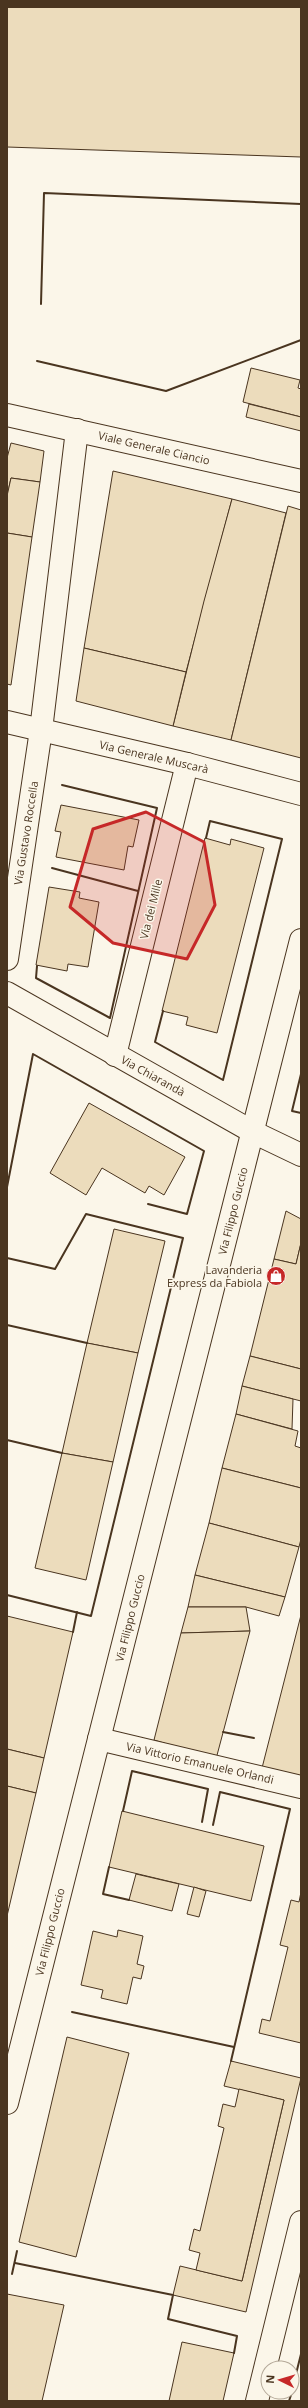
<svg xmlns="http://www.w3.org/2000/svg" width="308" height="2408" font-family="'Open Sans',sans-serif">
  <style>
    .building { fill: #ecdcbc; stroke: #4a3520 }
    .lines { fill: none; stroke-linecap: round; stroke-linejoin: round }
    .minor-casing { stroke: #4a3520; stroke-width: 24 }
    .secondary-casing { stroke: #4a3520; stroke-width: 24 }
    .minor { stroke: #fbf6e9; stroke-width: 22 }
    .secondary { stroke: #fbf6e9; stroke-width: 22 }
    .wall { stroke: #4a3520; stroke-width: 2 }
    .marked { fill: #c62828; fill-opacity: 0.2; stroke: #c62828; stroke-width: 3; stroke-linejoin: round }
    .labels { text-anchor: middle; stroke-width: 3; stroke-linejoin: round; paint-order: stroke }
    .street-label { font-size: 11px; fill: #4a3520; stroke: #fbf6e9 }
    .poi-label { font-size: 11px; fill: #4a3520; stroke: #fbf6e9; text-anchor: end }
  </style>
  <rect width="100%" height="100%" fill="#fbf6e9"/>
  <g class="building">
    <path d="M 7,7 L 301,7 L 301,157 L 7,147 Z"/>
    <path d="M 251,368 L 300,380 L 298,388 L 301,389 L 301,417 L 243,402 Z"/>
    <path d="M 249,404 L 301,417 L 301,431 L 246,417 Z"/>
    <path d="M 11,443 L 44,451 L 40,482 L 11,478 L 7,496 L 7,458 Z"/>
    <path d="M 113,471 L 232,499 L 186,672 L 84,648 Z"/>
    <path d="M 11,478 L 40,482 L 32,537 L 7,533 L 7,496 Z"/>
    <path d="M 232,499 L 286,513 L 231,740 L 173,726 L 204,601 Z"/>
    <path d="M 288,506 L 301,510 L 301,758 L 231,740 Z"/>
    <path d="M 7,533 L 32,537 L 11,685 L 7,684 Z"/>
    <path d="M 84,648 L 186,672 L 173,726 L 76,701 Z"/>
    <path d="M 61,805 L 139,820 L 133,847 L 128,846 L 124,870 L 56,857 L 61,832 L 55,831 Z"/>
    <path d="M 205,838 L 230,845 L 231,839 L 264,848 L 217,1033 L 186,1025 L 188,1017 L 162,1011 Z"/>
    <path d="M 49,887 L 80,892 L 79,898 L 99,902 L 88,967 L 68,964 L 67,971 L 36,965 Z"/>
    <path d="M 89,1103 L 185,1157 L 164,1195 L 149,1186 L 145,1193 L 102,1168 L 86,1195 L 50,1173 Z"/>
    <path d="M 286,1211 L 301,1219 L 301,1243 L 296,1264 L 274,1259 Z"/>
    <path d="M 114,1229 L 165,1241 L 138,1353 L 87,1343 Z"/>
    <path d="M 301,1243 L 301,1369 L 250,1356 L 274,1259 L 296,1264 Z"/>
    <path d="M 87,1343 L 138,1353 L 113,1462 L 62,1453 Z"/>
    <path d="M 250,1356 L 301,1369 L 301,1401 L 242,1386 Z"/>
    <path d="M 242,1386 L 293,1399 L 292,1429 L 236,1414 Z"/>
    <path d="M 236,1414 L 298,1431 L 295,1446 L 301,1448 L 301,1488 L 222,1468 Z"/>
    <path d="M 62,1453 L 113,1462 L 86,1580 L 35,1568 Z"/>
    <path d="M 222,1468 L 301,1488 L 301,1539 L 299,1547 L 209,1523 Z"/>
    <path d="M 209,1523 L 299,1547 L 285,1597 L 195,1575 Z"/>
    <path d="M 195,1575 L 285,1597 L 279,1616 L 246,1607 L 188,1607 Z"/>
    <path d="M 188,1607 L 246,1607 L 250,1631 L 181,1633 Z"/>
    <path d="M 301,1615 L 301,1778 L 262,1768 Z"/>
    <path d="M 7,1616 L 73,1632 L 44,1758 L 7,1749 Z"/>
    <path d="M 250,1631 L 216,1759 L 154,1740 L 181,1633 Z"/>
    <path d="M 7,1749 L 44,1758 L 36,1793 L 7,1786 Z"/>
    <path d="M 7,1786 L 36,1793 L 7,1916 Z"/>
    <path d="M 122,1811 L 264,1846 L 251,1901 L 109,1867 Z"/>
    <path d="M 136,1874 L 179,1884 L 172,1911 L 129,1900 Z"/>
    <path d="M 194,1887 L 206,1891 L 199,1917 L 187,1914 Z"/>
    <path d="M 301,1892 L 301,2043 L 259,2033 L 262,2019 L 270,2021 L 288,1947 L 280,1945 L 291,1900 L 299,1902 Z"/>
    <path d="M 118,1930 L 143,1936 L 137,1964 L 144,1966 L 141,1979 L 133,1977 L 127,2004 L 101,1998 L 103,1990 L 81,1985 L 93,1931 L 117,1937 Z"/>
    <path d="M 67,2037 L 129,2053 L 76,2257 L 19,2242 Z"/>
    <path d="M 231,2061 L 301,2078 L 246,2312 L 173,2295 L 180,2266 L 242,2281 L 284,2100 L 224,2086 Z"/>
    <path d="M 239,2089 L 284,2100 L 242,2281 L 196,2270 L 200,2253 L 189,2250 L 194,2229 L 200,2231 L 224,2128 L 218,2126 L 223,2104 L 235,2107 Z"/>
    <path d="M 7,2294 L 64,2305 L 42,2401 L 7,2401 Z"/>
    <path d="M 182,2342 L 234,2353 L 223,2401 L 169,2401 Z"/>
  </g>
  <g class="lines">
    <defs>
      <g id="minor">
        <path d="M 7,959 L 41,730 L 77,430"/>
        <path d="M 7,993 L 253,1132 L 301,1155"/>
        <path d="M 115,1055 L 187,764"/>
        <path d="M 99,1739 L 301,1787"/>
        <path d="M 7,2103 L 301,940"/>
        <path d="M 257,2401 L 301,2222"/>
      </g>
      <g id="secondary">
        <path d="M 7,415 L 301,481"/>
        <path d="M 7,722 L 187,764 L 301,794"/>
      </g>
    </defs>
    <use href="#minor" class="minor-casing"/>
    <use href="#secondary" class="secondary-casing"/>
    <use href="#minor" class="minor"/>
    <use href="#secondary" class="secondary"/>
    <g class="wall">
      <path d="M 41,304 L 44,193 L 301,204"/>
      <path d="M 37,361 L 166,391 L 301,340"/>
      <path d="M 52,868 L 138,891"/>
      <path d="M 37,966 L 36,978 L 110,1018 L 157,808 L 62,785"/>
      <path d="M 163,1011 L 155,1042 L 223,1080 L 282,839 L 210,821 L 206,838"/>
      <path d="M 301,1074 L 292,1111 L 301,1113"/>
      <path d="M 7,1187 L 33,1054 L 204,1151 L 187,1214 L 148,1204"/>
      <path d="M 7,1258 L 55,1269 L 86,1214 L 183,1238 L 91,1616 L 7,1595"/>
      <path d="M 7,1325 L 87,1343"/>
      <path d="M 7,1440 L 62,1453"/>
      <path d="M 73,1632 L 77,1612"/>
      <path d="M 223,1732 L 254,1738"/>
      <path d="M 123,1811 L 132,1771 L 208,1789 L 202,1822"/>
      <path d="M 213,1825 L 220,1792 L 290,1809 L 231,2061"/>
      <path d="M 109,1867 L 103,1894 L 129,1900"/>
      <path d="M 72,2012 L 234,2047"/>
      <path d="M 15,2263 L 173,2295 L 168,2319 L 237,2336 L 234,2353"/>
      <path d="M 12,2274 L 17,2251"/>
      <path d="M 292,2390 L 301,2354"/>
      <path d="M 289,2401 L 292,2392"/>
    </g>
  </g>
  <path class="marked" d="M 146,812 L 204,842 L 215,905 L 187,959 L 113,943 L 70,907 L 93,829 Z"/>
  <defs>
    <symbol id="shop-disc" viewBox="-11 -11 22 22"><circle r="9.5" fill="#c62828" stroke="#fbf6e9"/><path d="M-5-2.5h2.3a2.7 3.5 0 0 1 5.4 0H5L5.5 6h-11ZM-1.5-2.5h3a1.5 2.3 0 0 0-3 0Z" fill="#fff"/></symbol>
  </defs>
  <g fill-rule="evenodd">
    <use href="#shop-disc" x="265" y="1265" width="22" height="22"/>
  </g>
  <g class="labels">
    <g class="street-label">
      <text transform="translate(154 448) rotate(13)" y="4">Viale Generale Ciancio</text>
      <text transform="translate(154 757) rotate(13)" y="4">Via Generale Muscarà</text>
      <text transform="translate(26 833) rotate(-81)" y="4">Via Gustavo Roccella</text>
      <text transform="translate(151 909) rotate(-76)" y="4">Via dei Mille</text>
      <text transform="translate(153 1076) rotate(29)" y="4">Via Chiarandà</text>
      <text transform="translate(233 1211) rotate(-76)" y="4">Via Filippo Guccio</text>
      <text transform="translate(130 1618) rotate(-76)" y="4">Via Filippo Guccio</text>
      <text transform="translate(200 1763) rotate(13)" y="4">Via Vittorio Emanuele Orlandi</text>
      <text transform="translate(50 1932) rotate(-76)" y="4">Via Filippo Guccio</text>
    </g>
    <g class="poi-label">
      <text x="262" y="1274">Lavanderia<tspan x="262" dy="13">Express da Fabiola</tspan></text>
    </g>
  </g>
  <rect width="308" height="2408" fill="none" stroke="#4a3520" stroke-width="16"/>
  <g transform="translate(280 2380) rotate(275)"><circle r="19" fill="#fbf6e9" stroke="#b4a999"/>
  <path d="M0-3L7 15L0 10L-7 15Z" fill="#c62828"/>
  <text y="-6" font-size="11" font-weight="bold" text-anchor="middle" fill="#4a3520">N</text>
  </g>
</svg>
